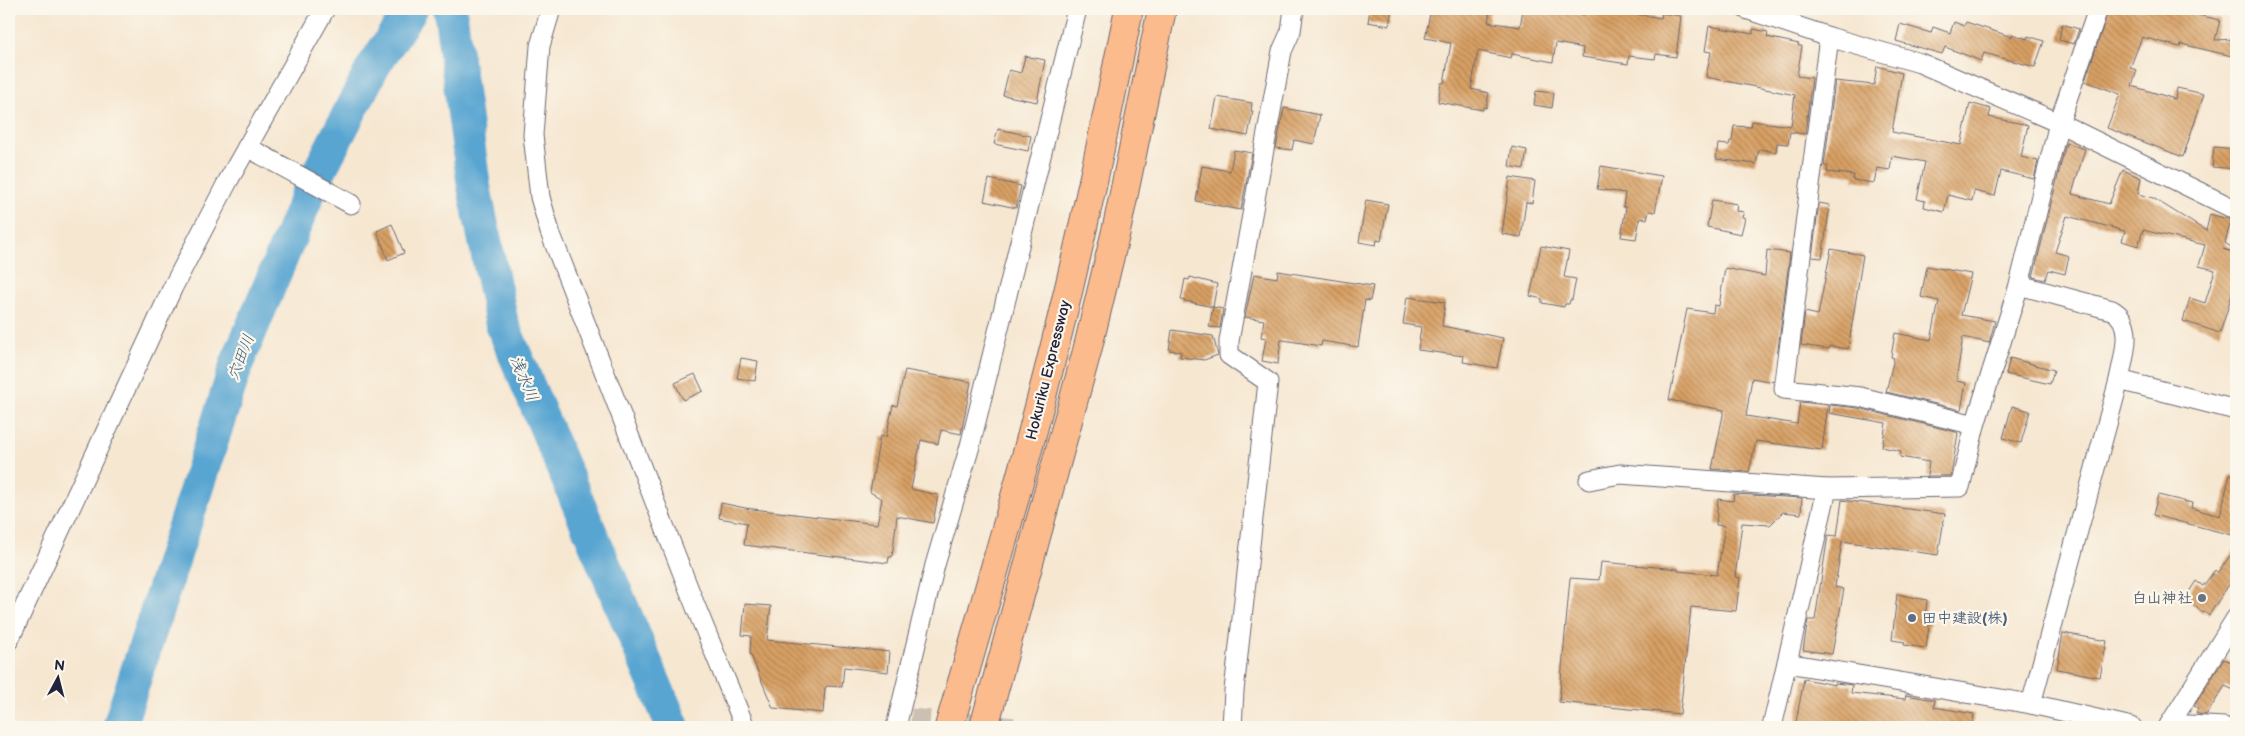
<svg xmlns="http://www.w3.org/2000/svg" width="2245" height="736" font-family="'Balsamiq Sans','Klee One',sans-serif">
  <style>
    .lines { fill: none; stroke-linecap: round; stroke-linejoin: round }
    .river { stroke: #59a5d1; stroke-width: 34 }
    .building { fill: url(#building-back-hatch) }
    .minor-tunnel { stroke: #ccc0b3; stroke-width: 19; stroke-dasharray: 19 9; stroke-linecap: butt }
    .minor-casing { stroke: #6c6770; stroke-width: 21 }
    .motorway-casing { stroke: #6c6770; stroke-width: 30 }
    .minor { stroke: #fff; stroke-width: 19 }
    .motorway { stroke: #fbbb8d; stroke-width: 28 }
    .worship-dot { fill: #6b7280; stroke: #fbf7ec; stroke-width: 2 }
    .service-dot { fill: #5c6f8a; stroke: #fbf7ec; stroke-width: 2 }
    .labels { text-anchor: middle; stroke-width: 4.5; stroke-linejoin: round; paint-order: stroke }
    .street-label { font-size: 15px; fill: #22223b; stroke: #fbf7ec }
    .worship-label { font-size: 15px; font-weight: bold; fill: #5b616d; stroke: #fbf7ec; text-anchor: end }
    .service-label { font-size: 15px; font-weight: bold; fill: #4e5e75; stroke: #fbf7ec; text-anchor: start }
    .water-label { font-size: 16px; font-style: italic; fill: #385677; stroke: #fbf7ec }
  </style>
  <defs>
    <pattern id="building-back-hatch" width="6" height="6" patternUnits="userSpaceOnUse" patternTransform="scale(1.25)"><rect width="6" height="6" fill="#d8a064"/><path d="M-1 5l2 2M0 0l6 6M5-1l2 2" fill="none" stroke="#af8254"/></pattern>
  </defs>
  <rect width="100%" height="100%" fill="#fbf7ec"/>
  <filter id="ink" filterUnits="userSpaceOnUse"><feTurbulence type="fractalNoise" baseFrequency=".02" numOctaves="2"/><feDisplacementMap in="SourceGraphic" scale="10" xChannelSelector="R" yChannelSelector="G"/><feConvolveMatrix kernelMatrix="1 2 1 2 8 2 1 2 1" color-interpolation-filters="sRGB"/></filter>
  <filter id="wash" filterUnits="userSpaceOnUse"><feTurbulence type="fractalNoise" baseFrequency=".0096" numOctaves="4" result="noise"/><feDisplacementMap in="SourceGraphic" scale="20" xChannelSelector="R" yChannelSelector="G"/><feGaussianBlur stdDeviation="1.12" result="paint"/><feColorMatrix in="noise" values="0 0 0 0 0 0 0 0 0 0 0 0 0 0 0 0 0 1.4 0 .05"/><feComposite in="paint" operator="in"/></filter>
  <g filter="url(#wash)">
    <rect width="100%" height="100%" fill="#f6e7d1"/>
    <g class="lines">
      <g class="river">
        <path d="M 450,9 L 474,187 L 502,324 L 673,727"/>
        <path d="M 119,727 L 237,363 L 312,185 L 373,67 L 411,9"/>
      </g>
    </g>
    <g id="blocks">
      <g class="building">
        <path d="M 1370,9 L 1392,9 L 1389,26 L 1368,22 Z"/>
        <path d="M 1431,9 L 1447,9 L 1472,13 L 1474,9 L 1490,12 L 1488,22 L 1520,27 L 1523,9 L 1546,11 L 1546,9 L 1550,9 L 1584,15 L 1585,9 L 1625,9 L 1624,12 L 1661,18 L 1662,13 L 1681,16 L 1676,57 L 1656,54 L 1655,59 L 1629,56 L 1628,64 L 1582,57 L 1583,48 L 1556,43 L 1553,62 L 1512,54 L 1511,58 L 1478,51 L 1471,89 L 1489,93 L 1486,108 L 1483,107 L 1483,110 L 1438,102 L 1441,83 L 1444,83 L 1451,43 L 1425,38 Z"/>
        <path d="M 2109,9 L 2180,9 L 2189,11 L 2189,13 L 2220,20 L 2215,40 L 2236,39 L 2236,57 L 2181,44 L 2180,47 L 2142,37 L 2130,68 L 2137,70 L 2132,86 L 2175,99 L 2177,88 L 2204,94 L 2183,157 L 2107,128 L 2120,94 L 2085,81 Z"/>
        <path d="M 1954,22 L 1964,26 L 1966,22 L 2012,37 L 2012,34 L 2027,39 L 2028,36 L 2044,41 L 2035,67 L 1984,53 L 1981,61 L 1945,47 L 1942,54 L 1896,41 L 1900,24 L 1931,33 L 1933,27 L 1950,33 Z"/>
        <path d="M 2062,24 L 2079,29 L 2074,44 L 2059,40 Z"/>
        <path d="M 1709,26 L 1753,34 L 1753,29 L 1768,32 L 1767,37 L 1799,44 L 1798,46 L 1802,46 L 1797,76 L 1812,78 L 1805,134 L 1790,132 L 1788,144 L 1777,143 L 1776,152 L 1759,149 L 1756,164 L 1716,159 L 1718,144 L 1729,145 L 1730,141 L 1732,141 L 1734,126 L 1751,127 L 1752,121 L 1791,126 L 1795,95 L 1706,77 L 1711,52 L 1705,51 Z"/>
        <path d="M 1025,56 L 1045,60 L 1037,102 L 1003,95 L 1009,70 L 1021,73 Z"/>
        <path d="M 1877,66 L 1902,73 L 1892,132 L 1961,145 L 1970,103 L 1991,109 L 1989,117 L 2028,125 L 2021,157 L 2038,161 L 2034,179 L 2001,171 L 1995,196 L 1974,191 L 1972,201 L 1948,195 L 1944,212 L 1924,207 L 1925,201 L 1917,199 L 1925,162 L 1892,156 L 1890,170 L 1877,168 L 1874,183 L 1853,180 L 1854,175 L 1827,172 L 1828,166 L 1824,166 L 1835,81 L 1874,85 Z"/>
        <path d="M 1536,91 L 1554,93 L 1552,108 L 1534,105 Z"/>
        <path d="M 1217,97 L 1252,103 L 1251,111 L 1253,111 L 1248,136 L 1211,129 Z"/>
        <path d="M 1284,108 L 1320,115 L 1314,144 L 1294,140 L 1292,150 L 1276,148 Z"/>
        <path d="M 998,129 L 1031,136 L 1028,151 L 994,144 Z"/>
        <path d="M 2066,143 L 2085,149 L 2072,194 L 2109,204 L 2123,170 L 2141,178 L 2138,194 L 2153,198 L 2206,231 L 2210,214 L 2231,220 L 2225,243 L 2234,249 L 2233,252 L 2223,249 L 2236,253 L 2236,282 L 2220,333 L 2183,321 L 2190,298 L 2205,303 L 2215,270 L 2199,266 L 2205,245 L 2143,230 L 2138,246 L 2122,241 L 2125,231 L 2067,216 L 2055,252 L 2069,256 L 2065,274 L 2049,270 L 2045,280 L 2033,277 Z"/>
        <path d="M 1512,147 L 1527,150 L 1524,169 L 1509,166 Z"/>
        <path d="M 2214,147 L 2236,149 L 2236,169 L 2212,167 Z"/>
        <path d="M 1234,150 L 1252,153 L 1241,210 L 1196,201 L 1202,166 L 1230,171 Z"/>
        <path d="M 1601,166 L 1662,176 L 1655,212 L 1649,211 L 1647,219 L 1640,218 L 1636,239 L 1621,237 L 1626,207 L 1623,207 L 1625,193 L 1597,189 Z"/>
        <path d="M 1510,177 L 1535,181 L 1532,203 L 1526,202 L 1521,237 L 1502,234 Z"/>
        <path d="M 989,179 L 1021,186 L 1016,208 L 984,201 Z"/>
        <path d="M 1366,200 L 1388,204 L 1381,241 L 1377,240 L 1376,245 L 1359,242 Z"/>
        <path d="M 1712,200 L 1737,204 L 1736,211 L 1744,212 L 1742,217 L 1745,218 L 1741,234 L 1707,227 Z"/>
        <path d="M 1819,203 L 1830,205 L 1822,258 L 1812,257 Z"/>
        <path d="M 392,224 L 404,253 L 388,260 L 377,231 Z"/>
        <path d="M 1541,246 L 1569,251 L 1564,277 L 1576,279 L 1572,300 L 1570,300 L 1569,304 L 1565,304 L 1564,307 L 1542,303 L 1542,299 L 1530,296 Z"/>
        <path d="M 1831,249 L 1863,255 L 1848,349 L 1829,346 L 1829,349 L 1801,345 L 1805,312 L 1818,315 Z"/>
        <path d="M 1767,250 L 1790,253 L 1774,382 L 1752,378 L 1746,416 L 1797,424 L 1800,402 L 1828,405 L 1822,450 L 1756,441 L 1749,472 L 1712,469 L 1724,410 L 1669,400 L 1687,309 L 1713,313 L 1714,305 L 1719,306 L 1725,268 L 1765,276 Z"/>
        <path d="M 1927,266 L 1971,274 L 1961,315 L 1995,321 L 1989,343 L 1963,337 L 1956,381 L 1966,383 L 1961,410 L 1886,392 L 1894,358 L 1891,357 L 1895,333 L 1931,340 L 1939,301 L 1921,297 Z"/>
        <path d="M 1278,271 L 1373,286 L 1370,301 L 1365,300 L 1358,347 L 1322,341 L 1321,346 L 1283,340 L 1281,340 L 1278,364 L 1262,361 L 1266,338 L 1261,337 L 1264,320 L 1245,317 L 1254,274 L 1277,278 Z"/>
        <path d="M 1190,277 L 1217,284 L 1213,307 L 1181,300 L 1185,279 L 1189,280 Z"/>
        <path d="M 1407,297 L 1445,302 L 1442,326 L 1503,338 L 1497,368 L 1463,362 L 1464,356 L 1418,350 L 1421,327 L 1403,324 Z"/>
        <path d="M 1213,307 L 1223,309 L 1220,328 L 1209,327 Z"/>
        <path d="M 1172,330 L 1213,336 L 1218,355 L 1204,360 L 1180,357 L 1181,352 L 1169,350 Z"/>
        <path d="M 741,358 L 758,361 L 755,381 L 737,378 Z"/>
        <path d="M 2010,358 L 2054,370 L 2050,384 L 2006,374 Z"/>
        <path d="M 905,370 L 971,382 L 961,434 L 941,430 L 938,444 L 921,440 L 911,489 L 938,495 L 933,523 L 897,516 L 892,557 L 889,557 L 888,563 L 744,545 L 747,523 L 719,518 L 721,503 L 745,508 L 877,524 L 882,499 L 870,492 L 880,436 L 886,437 L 893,405 L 897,406 Z"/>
        <path d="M 695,374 L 703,391 L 683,400 L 675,383 Z"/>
        <path d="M 1830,405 L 1858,408 L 1956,432 L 1958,433 L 1951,476 L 1927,476 L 1929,462 L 1900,457 L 1901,451 L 1882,447 L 1886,423 L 1829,413 Z"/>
        <path d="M 2012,406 L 2030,411 L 2021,443 L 2003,438 Z"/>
        <path d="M 2230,474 L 2236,475 L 2236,536 L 2153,515 L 2158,495 L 2192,503 L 2191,508 L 2220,516 Z"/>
        <path d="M 1734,494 L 1802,498 L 1801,514 L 1783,512 L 1770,525 L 1742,523 L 1735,577 L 1740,578 L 1736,611 L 1691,607 L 1680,714 L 1559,702 L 1570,578 L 1599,580 L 1601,562 L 1678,569 L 1678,571 L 1717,575 L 1725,526 L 1716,525 L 1718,499 L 1733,501 Z"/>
        <path d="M 1842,500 L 1945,514 L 1938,555 L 1842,541 L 1835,587 L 1844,589 L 1832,654 L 1803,650 L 1808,620 L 1815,620 L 1828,535 L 1837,536 Z"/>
        <path d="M 2236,547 L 2236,574 L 2209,615 L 2204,611 L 2203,613 L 2185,598 L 2196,581 L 2203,586 L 2215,570 L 2218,573 Z"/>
        <path d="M 1897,594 L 1927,600 L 1925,617 L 1930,618 L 1926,648 L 1904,645 L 1905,642 L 1892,640 Z"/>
        <path d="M 745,604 L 771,606 L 767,640 L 890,652 L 888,672 L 844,667 L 842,687 L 827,686 L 825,688 L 823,713 L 773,708 L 750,653 L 751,636 L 742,635 Z"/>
        <path d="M 2063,633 L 2107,641 L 2100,677 L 2057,669 Z"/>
        <path d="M 2224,659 L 2236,664 L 2236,691 L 2225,686 L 2206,715 L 2198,714 L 2196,713 L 2198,708 L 2194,706 Z"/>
        <path d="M 1804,679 L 1835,685 L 1835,683 L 1852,685 L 1851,693 L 1905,699 L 1906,695 L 1935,700 L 1934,707 L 1974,714 L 1972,727 L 1795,727 Z"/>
      </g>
    </g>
  </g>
  <g filter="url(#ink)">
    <use href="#blocks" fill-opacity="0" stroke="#6c6770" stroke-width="1"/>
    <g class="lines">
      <path class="minor-tunnel" d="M 911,718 L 1016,727"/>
      <defs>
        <g id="minor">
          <path d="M 551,9 L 540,46 L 533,135 L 540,197 L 550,232 L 695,605 L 745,727"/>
          <path d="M 1746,9 L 1829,37 L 1920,63 L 2059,123 L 2236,210"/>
          <path d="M 1829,37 L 1784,389 L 1860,397 L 1975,425"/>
          <path d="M 247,147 L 351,204"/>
          <path d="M 2019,285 L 2112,310 C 2136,323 2123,358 2119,380 L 2031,704"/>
          <path d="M 2119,380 L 2236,410"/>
          <path d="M 1589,480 L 1620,474 L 1827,489"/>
          <path d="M 9,640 L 173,287 L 228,181 L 325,9"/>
          <path d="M 1787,663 L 2031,704 L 2132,727"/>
          <path d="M 2170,724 L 2224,727"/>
          <path d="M 896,727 L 935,565 L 970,446 L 1077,9"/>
          <path d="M 1232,727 L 1234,691 L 1268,382 L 1229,355 L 1229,341 L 1282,51 L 1291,31 L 1294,9"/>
          <path d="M 1772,727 L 1827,489 L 1960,487 L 1975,425 L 2019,285 L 2059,123 L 2098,9"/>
          <path d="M 2168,727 L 2236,618"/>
        </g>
        <g id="motorway">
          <path d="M 949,727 C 986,600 1023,473 1055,345 C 1083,234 1106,121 1129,9"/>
          <path d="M 984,727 L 1087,351 L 1117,227 L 1162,9"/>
        </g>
      </defs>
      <use href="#minor" class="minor-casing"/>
      <use href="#motorway" class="motorway-casing"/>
      <use href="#minor" class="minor"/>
      <use href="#motorway" class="motorway"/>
    </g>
  </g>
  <circle class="worship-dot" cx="2202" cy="598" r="5"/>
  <circle class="service-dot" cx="1912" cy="618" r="5"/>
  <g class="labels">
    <g class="street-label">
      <text transform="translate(1048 370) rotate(-76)" y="5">Hokuriku Expressway</text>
    </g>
    <g class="worship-label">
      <text x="2192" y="603">白山神社</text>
    </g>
    <g class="service-label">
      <text x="1922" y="623">田中建設(株)</text>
    </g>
    <g class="water-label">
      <text transform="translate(240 357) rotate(-69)" y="6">穴田川</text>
      <text transform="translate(525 378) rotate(67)" y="6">浅水川</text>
    </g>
  </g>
  <rect width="2245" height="736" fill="none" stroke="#fbf7ec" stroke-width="30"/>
  <g transform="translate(58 678) rotate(7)" stroke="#fbf7ec" stroke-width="4" paint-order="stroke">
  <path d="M0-4L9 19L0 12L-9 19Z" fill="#22223b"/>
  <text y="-8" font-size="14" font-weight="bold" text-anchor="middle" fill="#22223b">N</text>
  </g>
</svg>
